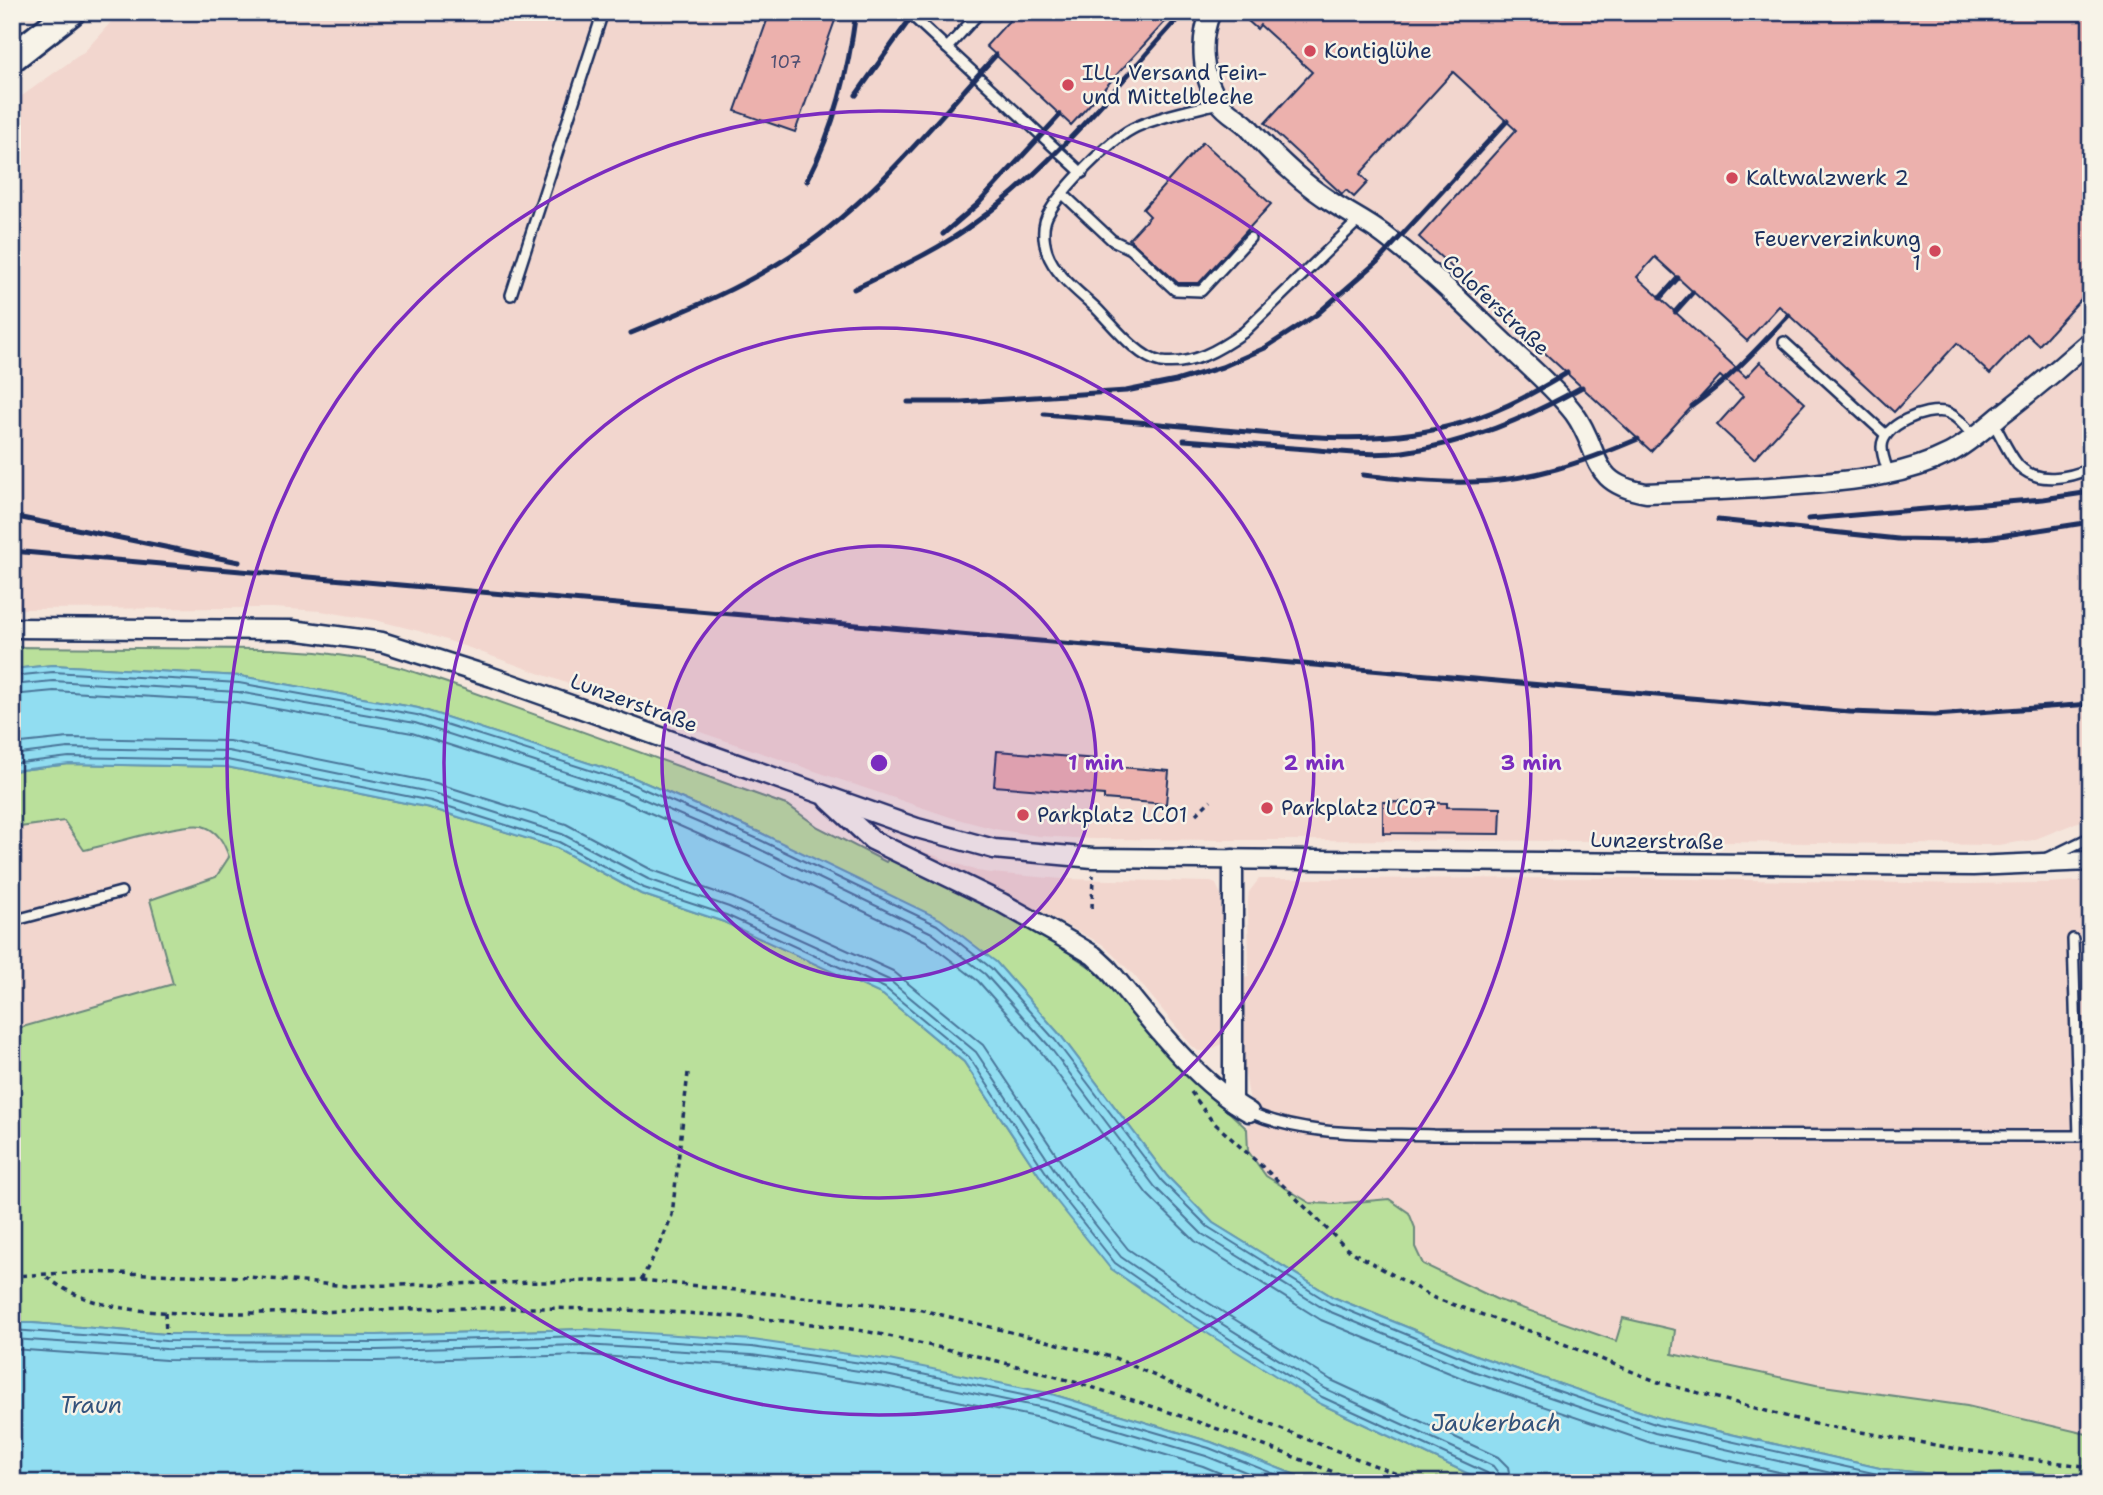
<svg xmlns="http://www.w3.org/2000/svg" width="2103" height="1495" font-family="'Shantell Sans',sans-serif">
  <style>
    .built { fill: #f2d6ce }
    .green { fill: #bae09b; stroke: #6a887c; stroke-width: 2 }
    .water { fill: #91ddf1; stroke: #6297b6; stroke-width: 2 }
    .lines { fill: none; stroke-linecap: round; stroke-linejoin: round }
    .shore { stroke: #4a7599; stroke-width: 2 }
    .building { fill: #ecb1ad; stroke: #1b2f5e; stroke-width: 2 }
    .lane-casing { stroke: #1b2f5e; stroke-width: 14 }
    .street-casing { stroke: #1b2f5e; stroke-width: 23 }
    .secondary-casing { stroke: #1b2f5e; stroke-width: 32 }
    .path { stroke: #1b2f5e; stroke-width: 3.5; stroke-dasharray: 5 5; stroke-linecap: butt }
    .lane { stroke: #f7f3e8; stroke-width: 9 }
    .street { stroke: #f7f3e8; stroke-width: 18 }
    .secondary { stroke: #f7f3e8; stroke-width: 26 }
    .rail { stroke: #1b2f5e; stroke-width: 5 }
    .ring { fill: none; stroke: #7b2cbf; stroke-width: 3.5 }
    .poi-dot { fill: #d1495b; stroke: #f7f3e8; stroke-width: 2.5 }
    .labels { text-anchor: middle; stroke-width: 5; stroke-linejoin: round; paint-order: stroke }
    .number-label { font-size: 18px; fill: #4f5072 }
    .poi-label { font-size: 21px; fill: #1b2f5e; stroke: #f7f3e8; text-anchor: start }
    .street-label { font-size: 21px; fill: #1b2f5e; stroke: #f7f3e8 }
    .water-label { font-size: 23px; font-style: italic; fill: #33527b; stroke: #f7f3e8 }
    .centre { fill: #7b2cbf; stroke: #f7f3e8; stroke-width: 3.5 }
    .ring-label { font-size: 21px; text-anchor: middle; font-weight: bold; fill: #7b2cbf; stroke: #f7f3e8; stroke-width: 5; stroke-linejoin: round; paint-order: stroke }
  </style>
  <rect width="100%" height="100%" fill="#f5e6dc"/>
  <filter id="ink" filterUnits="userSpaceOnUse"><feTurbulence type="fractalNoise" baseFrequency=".0143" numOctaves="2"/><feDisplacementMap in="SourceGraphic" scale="14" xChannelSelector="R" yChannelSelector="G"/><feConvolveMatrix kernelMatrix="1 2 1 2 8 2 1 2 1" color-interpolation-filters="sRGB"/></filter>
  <g filter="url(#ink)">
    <g class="built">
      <path d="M 120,12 L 2091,12 L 2091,817 L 2033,840 L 1998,845 L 1627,841 L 1232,840 L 1093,839 L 1039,836 L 995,829 L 950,817 L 706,734 L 464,646 L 419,631 L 375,620 L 321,611 L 273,608 L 12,609 L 12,103 L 85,51 Z"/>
      <path d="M 64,821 L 85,850 L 175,828 L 202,826 L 223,838 L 229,857 L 216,877 L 150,900 L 173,984 L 12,1030 L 12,828 Z"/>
      <path d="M 908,846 L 977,871 L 990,873 L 1062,879 L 1211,882 L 1216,884 L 1221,895 L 1223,1043 L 1209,1051 L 1198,1051 L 1192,1046 L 1133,974 L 1102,944 L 959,869 Z"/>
      <path d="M 1636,878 L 1965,884 L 2047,883 L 2091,880 L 2091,1435 L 1967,1406 L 1816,1385 L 1672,1354 L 1675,1330 L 1623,1318 L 1617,1341 L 1496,1299 L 1423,1264 L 1415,1247 L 1415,1228 L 1363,1200 L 1334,1204 L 1310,1203 L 1266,1176 L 1248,1151 L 1247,1129 L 1250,1102 L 1242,1057 L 1241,978 L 1249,977 L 1248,899 L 1249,892 L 1259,879 Z"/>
    </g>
    <g class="green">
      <path d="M 12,647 L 271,649 L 317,652 L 365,659 L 405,669 L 447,683 L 789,806 L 818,827 L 886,862 L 890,857 L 1043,935 L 1094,970 L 1180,1066 L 1247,1129 L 1248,1151 L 1266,1176 L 1310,1203 L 1334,1204 L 1389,1199 L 1409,1213 L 1415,1228 L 1415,1247 L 1423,1264 L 1496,1299 L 1616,1341 L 1623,1318 L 1675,1330 L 1672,1354 L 1816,1385 L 1967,1406 L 2091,1435 L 2091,1483 L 2069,1483 L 2030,1472 L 1954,1476 L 1884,1469 L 1660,1418 L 1478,1356 L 1333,1297 L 1213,1223 L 1167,1176 L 1061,1036 L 996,962 L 761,833 L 632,777 L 418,708 L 240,676 L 53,665 L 12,669 Z"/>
      <path d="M 69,764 L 227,767 L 430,808 L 557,848 L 641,894 L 724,922 L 883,995 L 964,1062 L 1055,1199 L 1319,1403 L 1471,1475 L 1494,1483 L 1316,1483 L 1211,1442 L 1048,1393 L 584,1329 L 377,1335 L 166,1334 L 32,1323 L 12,1323 L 12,1030 L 173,984 L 150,900 L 216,877 L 229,857 C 224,843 218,830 202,826 C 183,822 107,845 84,850 L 64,821 L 12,828 L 12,771 Z"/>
    </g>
    <g class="water">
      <path d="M 53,665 L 240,676 L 418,708 L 632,777 L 761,833 L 940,919 L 996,962 L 1061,1036 L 1167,1176 L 1213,1223 L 1333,1297 L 1478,1356 L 1660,1418 L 1884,1469 L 1954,1476 L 2030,1472 L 2069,1483 L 1494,1483 L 1471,1475 L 1319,1403 L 1170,1310 L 1110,1268 L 1055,1199 L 964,1062 L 883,995 L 724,922 L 641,894 L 557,848 L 430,808 L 227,767 L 69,764 L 12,771 L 12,669 Z"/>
      <path d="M 12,1323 L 32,1323 L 166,1334 L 377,1335 L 584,1329 L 753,1340 L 889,1360 L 1048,1393 L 1211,1442 L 1316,1483 L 12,1483 Z"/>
    </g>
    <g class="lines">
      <g class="shore">
        <path d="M 12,676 L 53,672 L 239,683 L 417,715 L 630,783 L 758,839 L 937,925 L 991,968 L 1055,1040 L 1162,1181 L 1208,1227 L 1330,1303 L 1476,1363 L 1658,1425 L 1882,1475 L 1947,1483"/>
        <path d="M 12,685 L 53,681 L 238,692 L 415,723 L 627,792 L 755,847 L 932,933 L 985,974 L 1049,1046 L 1155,1187 L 1202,1234 L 1326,1310 L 1473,1371 L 1655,1433 L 1875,1483"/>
        <path d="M 12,695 L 54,691 L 237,702 L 412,733 L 623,801 L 750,857 L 926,941 L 978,981 L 1041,1052 L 1147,1194 L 1195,1241 L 1321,1320 L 1469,1381 L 1651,1443 L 1827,1483"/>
        <path d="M 12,744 L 68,738 L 229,741 L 436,783 L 566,824 L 652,870 L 733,898 L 893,971 L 983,1045 L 1076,1184 L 1128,1249 L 1185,1288 L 1331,1380 L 1498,1457 L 1508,1467 L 1511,1483"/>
        <path d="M 12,755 L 68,748 L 228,751 L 434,793 L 562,834 L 648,879 L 729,907 L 889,980 L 976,1052 L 1068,1190 L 1121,1257 L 1179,1297 L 1326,1389 L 1493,1466 L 1499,1474 L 1501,1483"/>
        <path d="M 12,764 L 69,757 L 227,760 L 431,801 L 559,842 L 644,888 L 726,915 L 885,988 L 969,1057 L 1061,1195 L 1115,1263 L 1174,1304 L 1322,1397 L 1487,1473 L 1491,1477 L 1492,1483"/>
        <path d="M 12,1330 L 166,1341 L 377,1342 L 584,1336 L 752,1347 L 888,1367 L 1046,1400 L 1209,1448 L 1297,1483"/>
        <path d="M 12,1339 L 166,1349 L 377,1350 L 584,1345 L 752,1355 L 886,1375 L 1044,1408 L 1206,1456 L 1273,1483"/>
        <path d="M 12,1349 L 166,1360 L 377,1361 L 584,1355 L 750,1366 L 884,1386 L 1041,1418 L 1203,1466 L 1244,1483"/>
        <path d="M 1967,1483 L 2029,1479 L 2042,1483"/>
      </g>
    </g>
    <g class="building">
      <path d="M 770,12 L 838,12 L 795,132 L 735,111 Z"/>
      <path d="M 1017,12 L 1174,12 L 1071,125 L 986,46 Z"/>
      <path d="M 1238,12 L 2091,12 L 2091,288 L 2039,345 L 2027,334 L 1990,374 L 1957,343 L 1894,412 L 1779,306 L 1747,341 L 1655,257 L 1637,277 L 1746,377 L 1760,362 L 1805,403 L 1754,459 L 1717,425 L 1743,396 L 1720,376 L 1651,451 L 1419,237 L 1516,130 L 1453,72 L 1360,174 L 1368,182 L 1354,197 L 1346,190 L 1342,194 L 1265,123 L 1312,72 L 1260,25 L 1257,29 Z"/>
      <path d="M 1203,142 L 1271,204 L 1199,283 L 1178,283 L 1129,239 L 1150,216 L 1143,209 Z"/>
      <path d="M 997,751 L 1097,759 L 1096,765 L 1169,771 L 1166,804 L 1104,799 L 1104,795 L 994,786 Z"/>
      <path d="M 1383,802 L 1447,803 L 1447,807 L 1501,808 L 1500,834 L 1383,833 Z"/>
    </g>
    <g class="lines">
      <defs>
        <g id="lane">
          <path d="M 908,12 L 1082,173"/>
          <path d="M 947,48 L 980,12"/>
          <path d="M 1219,103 C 1196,109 1152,118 1132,129 C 1108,142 1064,187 1050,211 C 1042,223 1043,239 1047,252 C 1055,275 1079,292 1096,308 C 1112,324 1138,358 1161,362 C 1192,366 1219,350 1244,332 L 1360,219"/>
          <path d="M 1063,194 L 1112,240 L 1131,249 L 1175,290 L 1201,291 L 1250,238"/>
          <path d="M 511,295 L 603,12"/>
          <path d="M 1784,342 L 1885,434"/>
          <path d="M 1993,422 C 2001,436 2008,453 2018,465 C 2037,485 2069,478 2091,468"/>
          <path d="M 1889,474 C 1886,465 1882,456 1882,447 C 1882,425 1925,408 1945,412 C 1957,415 1966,428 1974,437"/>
          <path d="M 2048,858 L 2091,837"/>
          <path d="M 12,921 L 121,892"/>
          <path d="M 1249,1112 C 1306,1137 1371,1133 1433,1135 L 2079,1136 L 2073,939"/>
        </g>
        <g id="street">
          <path d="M 1211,12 C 1199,39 1201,79 1220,103 C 1227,113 1239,118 1248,127 C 1272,154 1299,181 1330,201 C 1348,213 1367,222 1384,235 C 1436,274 1482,323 1530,367 C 1545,381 1561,396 1574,413 C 1603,453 1587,483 1646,493 C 1701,491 1756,489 1811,484 C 1858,480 1907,475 1950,453 C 1969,443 1985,428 2001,415 C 2032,391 2062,366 2091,340"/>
          <path d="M 12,628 L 292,630 L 382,642 L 492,677 L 917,828 L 994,849 L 1093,858 L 1973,866 L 2091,861"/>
          <path d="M 829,800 L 872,840 L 1002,903 L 1073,943 L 1093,955 L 1108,969 C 1148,1017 1194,1081 1249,1112"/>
          <path d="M 1233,1102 L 1233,859"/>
        </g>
        <path id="secondary" d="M 12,58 L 71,12"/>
      </defs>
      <use href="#lane" class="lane-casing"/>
      <use href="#street" class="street-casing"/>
      <use href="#secondary" class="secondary-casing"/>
      <g class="path">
        <path d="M 1196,814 L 1211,800"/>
        <path d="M 1092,908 L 1093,875"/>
        <path d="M 1191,1092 L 1212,1121 L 1288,1190 L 1347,1249 L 1434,1298 L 1544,1336 L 1658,1382 L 1815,1424 L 1964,1450 L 2091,1467"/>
        <path d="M 12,1276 L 85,1272 L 248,1277 L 347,1286 L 641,1280 L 918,1309 L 1115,1358 L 1229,1409 L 1420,1483"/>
        <path d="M 47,1277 C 98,1319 187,1313 249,1313 C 324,1313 398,1308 473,1308 C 599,1307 725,1312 851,1329 C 880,1333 908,1341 937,1347 C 1086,1379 1220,1428 1362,1483"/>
        <path d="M 641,1280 L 660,1245 L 672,1215 L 688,1073"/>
        <path d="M 165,1313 L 166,1334"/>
      </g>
      <use href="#lane" class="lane"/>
      <use href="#street" class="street"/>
      <use href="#secondary" class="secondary"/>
      <g class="rail">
        <path d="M 856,95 L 915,12"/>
        <path d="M 807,181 C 835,127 848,72 856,12"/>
        <path d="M 943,234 L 978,204 L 1060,115"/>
        <path d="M 854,289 C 896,269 939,250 976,222 C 1054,166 1119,83 1184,12"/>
        <path d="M 1660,298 L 1678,278"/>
        <path d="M 1675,312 L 1693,292"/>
        <path d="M 631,333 C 690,309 746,286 799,250 C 875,198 934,123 996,55"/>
        <path d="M 908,402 L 961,402 L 1126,391 L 1176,381 L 1222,367 L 1265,348 L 1316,315 L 1377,262 L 1507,121"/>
        <path d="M 1692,406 C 1729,380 1758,348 1789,315"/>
        <path d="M 1044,414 C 1104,419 1164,424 1224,430 C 1298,436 1373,445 1446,427 C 1490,417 1529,396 1567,373"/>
        <path d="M 1184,440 C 1225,443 1266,446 1307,449 C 1338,452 1371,456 1403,452 C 1468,443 1525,419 1582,387"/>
        <path d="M 1363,475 C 1399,479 1435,483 1471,482 C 1531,481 1584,462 1638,439"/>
        <path d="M 12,516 L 239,562"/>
        <path d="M 1808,519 L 2043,499 L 2091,492"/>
        <path d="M 1718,520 L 1898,539 L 1954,540 L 1993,537 L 2091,522"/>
        <path d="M 12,551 L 1850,712 L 1935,715 L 2091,704"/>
      </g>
    </g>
  </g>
  <circle cx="879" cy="763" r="217" fill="#7b2cbf" fill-opacity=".12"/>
  <g class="ring">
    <circle cx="879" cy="763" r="217"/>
    <circle cx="879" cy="763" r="435"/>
    <circle cx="879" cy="763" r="652"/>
  </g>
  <g class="poi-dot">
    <circle cx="1310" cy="51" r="7"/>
    <circle cx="1068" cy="85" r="7"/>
    <circle cx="1732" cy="178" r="7"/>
    <circle cx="1935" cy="251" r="7"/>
    <circle cx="1267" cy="808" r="7"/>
    <circle cx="1023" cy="815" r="7"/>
  </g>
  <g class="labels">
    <g class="number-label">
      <text x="786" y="68">107</text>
    </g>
    <g class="poi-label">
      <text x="1324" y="58">Kontiglühe</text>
      <text x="1082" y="80">ILL, Versand Fein-<tspan x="1082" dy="24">und Mittelbleche</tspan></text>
      <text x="1746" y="185">Kaltwalzwerk 2</text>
      <text x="1921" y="246" text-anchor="end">Feuerverzinkung<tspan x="1921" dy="24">1</tspan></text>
      <text x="1281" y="815">Parkplatz LC07</text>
      <text x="1037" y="822">Parkplatz LC01</text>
    </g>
    <g class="street-label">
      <text transform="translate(1496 305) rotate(43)" y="7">Coloferstraße</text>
      <text transform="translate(634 703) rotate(20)" y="7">Lunzerstraße</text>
      <text transform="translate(1657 841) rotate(1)" y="7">Lunzerstraße</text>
    </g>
    <g class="water-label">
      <text x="91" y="1413">Traun</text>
      <text x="1496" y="1431">Jaukerbach</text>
    </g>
  </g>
  <circle cx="879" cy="763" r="10" class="centre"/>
  <g class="ring-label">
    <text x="1096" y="770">1 min</text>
    <text x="1314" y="770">2 min</text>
    <text x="1531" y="770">3 min</text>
  </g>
  <rect width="2103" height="1495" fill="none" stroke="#f7f3e8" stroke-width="42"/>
  <rect x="21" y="21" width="2061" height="1453" fill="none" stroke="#1b2f5e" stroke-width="2.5" filter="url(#ink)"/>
</svg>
